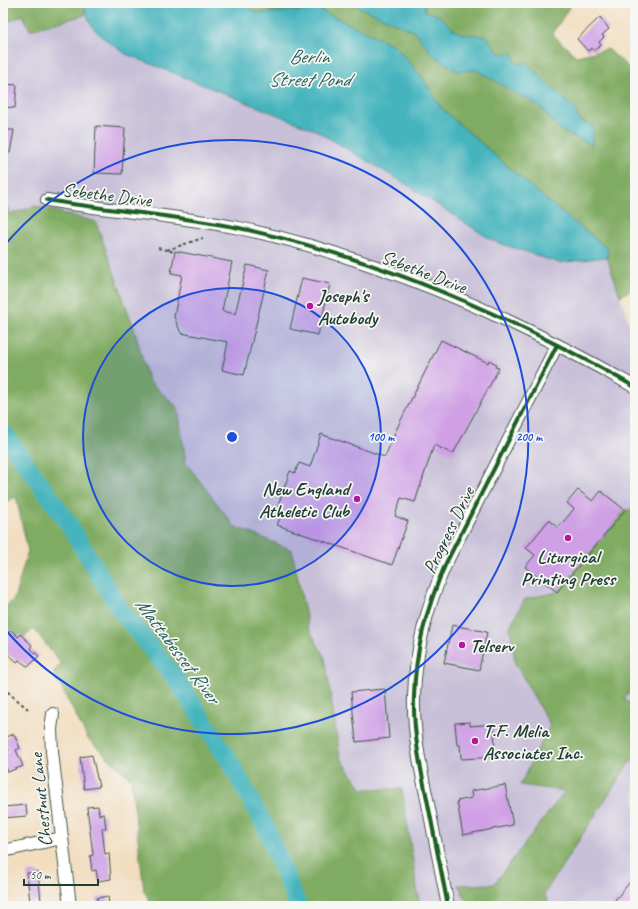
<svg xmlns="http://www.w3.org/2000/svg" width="638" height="909" font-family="Caveat,sans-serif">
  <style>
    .industrial { fill: #c8bfd8 }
    .forest { fill: #80ab62; stroke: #50744b }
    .water { fill: #45b4bd; stroke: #327878 }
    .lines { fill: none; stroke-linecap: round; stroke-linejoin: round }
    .river { stroke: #45b4bd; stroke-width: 18 }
    .building { fill: #cfa0e5 }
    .minor-casing { stroke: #3f5549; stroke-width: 14 }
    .path { stroke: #3f5549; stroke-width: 2; stroke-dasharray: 3 3; stroke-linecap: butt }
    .minor { stroke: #fff; stroke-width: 12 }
    .cycleway-casing { stroke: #f6f6f2; stroke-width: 6 }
    .cycleway { stroke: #1b5e20; stroke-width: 4 }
    .ring { fill: none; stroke: #1d4ed8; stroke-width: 2 }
    .poi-dot { fill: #b5179e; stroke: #f6f6f2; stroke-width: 1.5 }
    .labels { text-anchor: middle; stroke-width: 3.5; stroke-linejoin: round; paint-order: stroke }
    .street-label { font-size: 19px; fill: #1f3d34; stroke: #f6f6f2 }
    .poi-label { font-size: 19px; font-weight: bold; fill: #1f3d34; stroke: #f6f6f2; text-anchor: start }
    .water-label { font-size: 20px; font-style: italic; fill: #2a615d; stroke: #f6f6f2 }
    .centre { fill: #1d4ed8; stroke: #f6f6f2; stroke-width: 2 }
    .ring-label { font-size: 12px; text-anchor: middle; font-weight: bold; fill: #1d4ed8; stroke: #f6f6f2; stroke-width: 3.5; stroke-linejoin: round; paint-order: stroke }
  </style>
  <rect width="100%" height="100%" fill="#f6f6f2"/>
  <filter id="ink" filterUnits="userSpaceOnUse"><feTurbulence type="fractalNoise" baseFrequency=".025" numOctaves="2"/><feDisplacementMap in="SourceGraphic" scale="8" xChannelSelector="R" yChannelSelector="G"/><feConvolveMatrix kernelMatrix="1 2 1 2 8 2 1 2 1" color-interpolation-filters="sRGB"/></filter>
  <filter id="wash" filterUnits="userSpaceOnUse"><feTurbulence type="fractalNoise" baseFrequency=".012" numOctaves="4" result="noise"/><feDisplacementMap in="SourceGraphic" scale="16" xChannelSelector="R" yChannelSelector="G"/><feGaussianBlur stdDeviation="0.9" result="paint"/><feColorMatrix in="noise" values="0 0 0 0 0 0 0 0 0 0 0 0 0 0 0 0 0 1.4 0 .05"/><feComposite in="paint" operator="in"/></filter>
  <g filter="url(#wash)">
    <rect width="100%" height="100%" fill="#f2ddbf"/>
    <path class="industrial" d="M 23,15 L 30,30 L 85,15 L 101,37 L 126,54 L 315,130 L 401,181 L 559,263 L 607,257 L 635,341 L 635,906 L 417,906 L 419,901 L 402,789 L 362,789 L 340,757 L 325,658 L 308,627 L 292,550 L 234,526 L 186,463 L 178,408 L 148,380 L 135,331 L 96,222 L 36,206 L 11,215 L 3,200 L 3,24 Z"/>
    <g class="forest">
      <path d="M 3,3 L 85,3 L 85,15 L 30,30 L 23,15 L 3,24 Z"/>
      <path d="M 241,3 L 350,3 L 415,32 L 433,55 L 457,71 L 476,70 L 539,106 L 560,130 L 592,145 L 592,126 L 579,120 L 574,108 L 516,64 L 513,53 L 500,54 L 486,36 L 463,34 L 453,29 L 440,16 L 425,11 L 424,3 L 569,3 L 571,5 L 552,34 L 576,56 L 608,49 L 635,73 L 635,288 L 620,296 L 607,257 L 608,249 L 545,199 L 441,108 L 422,77 L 395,46 L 320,10 L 257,13 Z"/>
      <path d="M 3,200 L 11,214 L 36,206 L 96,222 L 135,331 L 148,380 L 178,408 L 186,463 L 234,526 L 292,550 L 308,627 L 325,658 L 340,757 L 362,789 L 402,789 L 419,901 L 417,906 L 153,906 L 144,891 L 131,779 L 88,739 L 53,672 L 61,664 L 34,629 L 3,656 L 3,609 L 14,599 L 28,551 L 16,497 L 3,504 Z"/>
      <path d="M 625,510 L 635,510 L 635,685 L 624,699 L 635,706 L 635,760 L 629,763 L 544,894 L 551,906 L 470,906 L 458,885 L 494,884 L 565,791 L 520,785 L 550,725 L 515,663 L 510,626 L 525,599 L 557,592 Z"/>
    </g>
    <g class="water">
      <path d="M 85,3 L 241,3 L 257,13 L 320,10 L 395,46 L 422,77 L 441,108 L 545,199 L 608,249 L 607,257 L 559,263 L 493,241 L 401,181 L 315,130 L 126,54 C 107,41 85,29 85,3 Z"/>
      <path d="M 350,3 L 424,3 L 425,11 L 440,16 L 453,29 L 463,34 L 486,36 L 500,54 L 513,53 L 516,64 L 525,62 L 574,108 L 579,120 L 593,126 L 592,145 L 560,130 L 539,106 L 476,70 L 457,71 L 433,55 L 415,32 Z"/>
    </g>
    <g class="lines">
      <path class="river" d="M 3,432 L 67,521 L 121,611 L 179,683 L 230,762 L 265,826 L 298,906"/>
    </g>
    <g id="blocks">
      <g class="building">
        <path d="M 600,17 L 609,29 L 602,35 L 604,37 L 599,42 L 601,45 L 594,51 L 592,48 L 588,51 L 577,39 Z"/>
        <path d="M 3,84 L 17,85 L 15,108 L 3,107 Z"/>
        <path d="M 96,126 L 125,128 L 122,174 L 94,173 Z"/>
        <path d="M 3,130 L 14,130 L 10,153 L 3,152 Z"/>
        <path d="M 175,251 L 232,262 L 222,311 L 235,314 L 247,265 L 269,270 L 244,375 L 222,370 L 228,342 L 181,333 L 174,317 L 182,275 L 171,273 Z"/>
        <path d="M 302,278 L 330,284 L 318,335 L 290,329 Z"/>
        <path d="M 441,340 L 488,363 L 489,360 L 496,364 L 495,367 L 499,368 L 453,454 L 434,445 L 415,502 L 401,498 L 395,516 L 408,521 L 392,565 L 277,525 L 281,516 L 275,514 L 290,471 L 295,473 L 299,463 L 310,467 L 321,434 L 385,457 L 396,430 Z"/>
        <path d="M 578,490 L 593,501 L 601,491 L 625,510 L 557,592 L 525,567 L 535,555 L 526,548 L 549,520 L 558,528 L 574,509 L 567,503 Z"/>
        <path d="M 452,625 L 487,632 L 479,670 L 444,663 Z"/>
        <path d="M 11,630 L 18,637 L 20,634 L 32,645 L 30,648 L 39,656 L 28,667 L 19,660 L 17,662 L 5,651 L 7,649 L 3,645 L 3,639 Z"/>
        <path d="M 385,689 L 389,738 L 356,742 L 351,692 Z"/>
        <path d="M 470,722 L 470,726 L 494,724 L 495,757 L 461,759 L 460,745 L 457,745 L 455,723 Z"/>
        <path d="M 14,734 L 20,748 L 16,750 L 23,766 L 8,772 L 4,761 L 3,753 L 9,751 L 4,738 Z"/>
        <path d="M 92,755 L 99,787 L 84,789 L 80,757 Z"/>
        <path d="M 505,785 L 513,825 L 463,835 L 457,801 L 472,798 L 471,791 Z"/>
        <path d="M 26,805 L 27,816 L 3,818 L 3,807 Z"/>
        <path d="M 98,806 L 99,815 L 104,814 L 106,828 L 102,828 L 105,854 L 109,853 L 111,879 L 98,881 L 96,870 L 92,871 L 90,856 L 93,855 L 87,807 Z"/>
        <path d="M 38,872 L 41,901 L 30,903 L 27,873 Z"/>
        <path d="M 635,876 L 635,906 L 610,906 Z"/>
        <path d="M 108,896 L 109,906 L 98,906 L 97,898 Z"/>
      </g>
    </g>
  </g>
  <g filter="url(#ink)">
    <use href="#blocks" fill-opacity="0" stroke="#3f5549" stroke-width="1"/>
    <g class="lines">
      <defs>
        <g id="minor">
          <path d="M 47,200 C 111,211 175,215 239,228 C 379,258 511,316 635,387"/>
          <path d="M 53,714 L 51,729 L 52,752 L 70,906"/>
          <path d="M 3,851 L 62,838"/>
          <path d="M 448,906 C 441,870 434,835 427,799 C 420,766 413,731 414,697 C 415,650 427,606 446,563 L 557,345"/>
        </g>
      </defs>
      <use href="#minor" class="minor-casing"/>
      <g class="path">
        <path d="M 158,248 L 175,252"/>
        <path d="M 167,250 L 203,238"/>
        <path d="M 3,688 L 28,709"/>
      </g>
      <use href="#minor" class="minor"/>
      <defs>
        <g id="cycleway">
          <path d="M 47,200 C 111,211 175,215 239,228 C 379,258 511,316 635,387"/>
          <path d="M 448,906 C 441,870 434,835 427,799 C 420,766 413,731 414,697 C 415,650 427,606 446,563 L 557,345"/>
        </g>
      </defs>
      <use href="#cycleway" class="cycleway-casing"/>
      <use href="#cycleway" class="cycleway"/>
    </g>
  </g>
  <circle cx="232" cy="437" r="149" fill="#1d4ed8" fill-opacity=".12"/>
  <g class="ring">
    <circle cx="232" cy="437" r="149"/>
    <path d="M4 246A297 297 0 1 1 4 628"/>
  </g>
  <g class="poi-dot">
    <circle cx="310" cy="306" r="4"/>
    <circle cx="357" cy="499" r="4"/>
    <circle cx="568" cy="538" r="4"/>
    <circle cx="462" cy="645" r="4"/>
    <circle cx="475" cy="741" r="4"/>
  </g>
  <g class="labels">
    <g class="street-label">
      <text transform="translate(107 194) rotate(7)" y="7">Sebethe Drive</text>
      <text transform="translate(424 271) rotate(21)" y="7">Sebethe Drive</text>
      <text transform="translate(448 530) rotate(-64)" y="7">Progress Drive</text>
      <text transform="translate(40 800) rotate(-96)" y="7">Chestnut Lane</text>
    </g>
    <g class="poi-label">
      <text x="318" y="302">Joseph's<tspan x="318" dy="22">Autobody</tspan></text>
      <text x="349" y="495" text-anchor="end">New England<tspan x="349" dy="22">Atheletic Club</tspan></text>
      <text x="568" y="563" text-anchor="middle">Liturgical<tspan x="568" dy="22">Printing Press</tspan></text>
      <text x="470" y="652">Telserv</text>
      <text x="483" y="737">T.F. Melia<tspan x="483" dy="22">Associates Inc.</tspan></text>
    </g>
    <g class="water-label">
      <text x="309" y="63">Berlin<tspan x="309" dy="23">Street Pond</tspan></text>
      <text transform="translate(178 650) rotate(53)" y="7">Mattabesset River</text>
    </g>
  </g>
  <circle cx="232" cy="437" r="6" class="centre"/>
  <g class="ring-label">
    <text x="381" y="441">100 m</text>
    <text x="529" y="441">200 m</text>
  </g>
  <rect width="638" height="909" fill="none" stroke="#f6f6f2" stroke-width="16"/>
  <path d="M24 879v6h74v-6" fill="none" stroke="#1f3d34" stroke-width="2"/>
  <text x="30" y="879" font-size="12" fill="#1f3d34" stroke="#f6f6f2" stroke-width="3" paint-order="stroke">50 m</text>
</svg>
